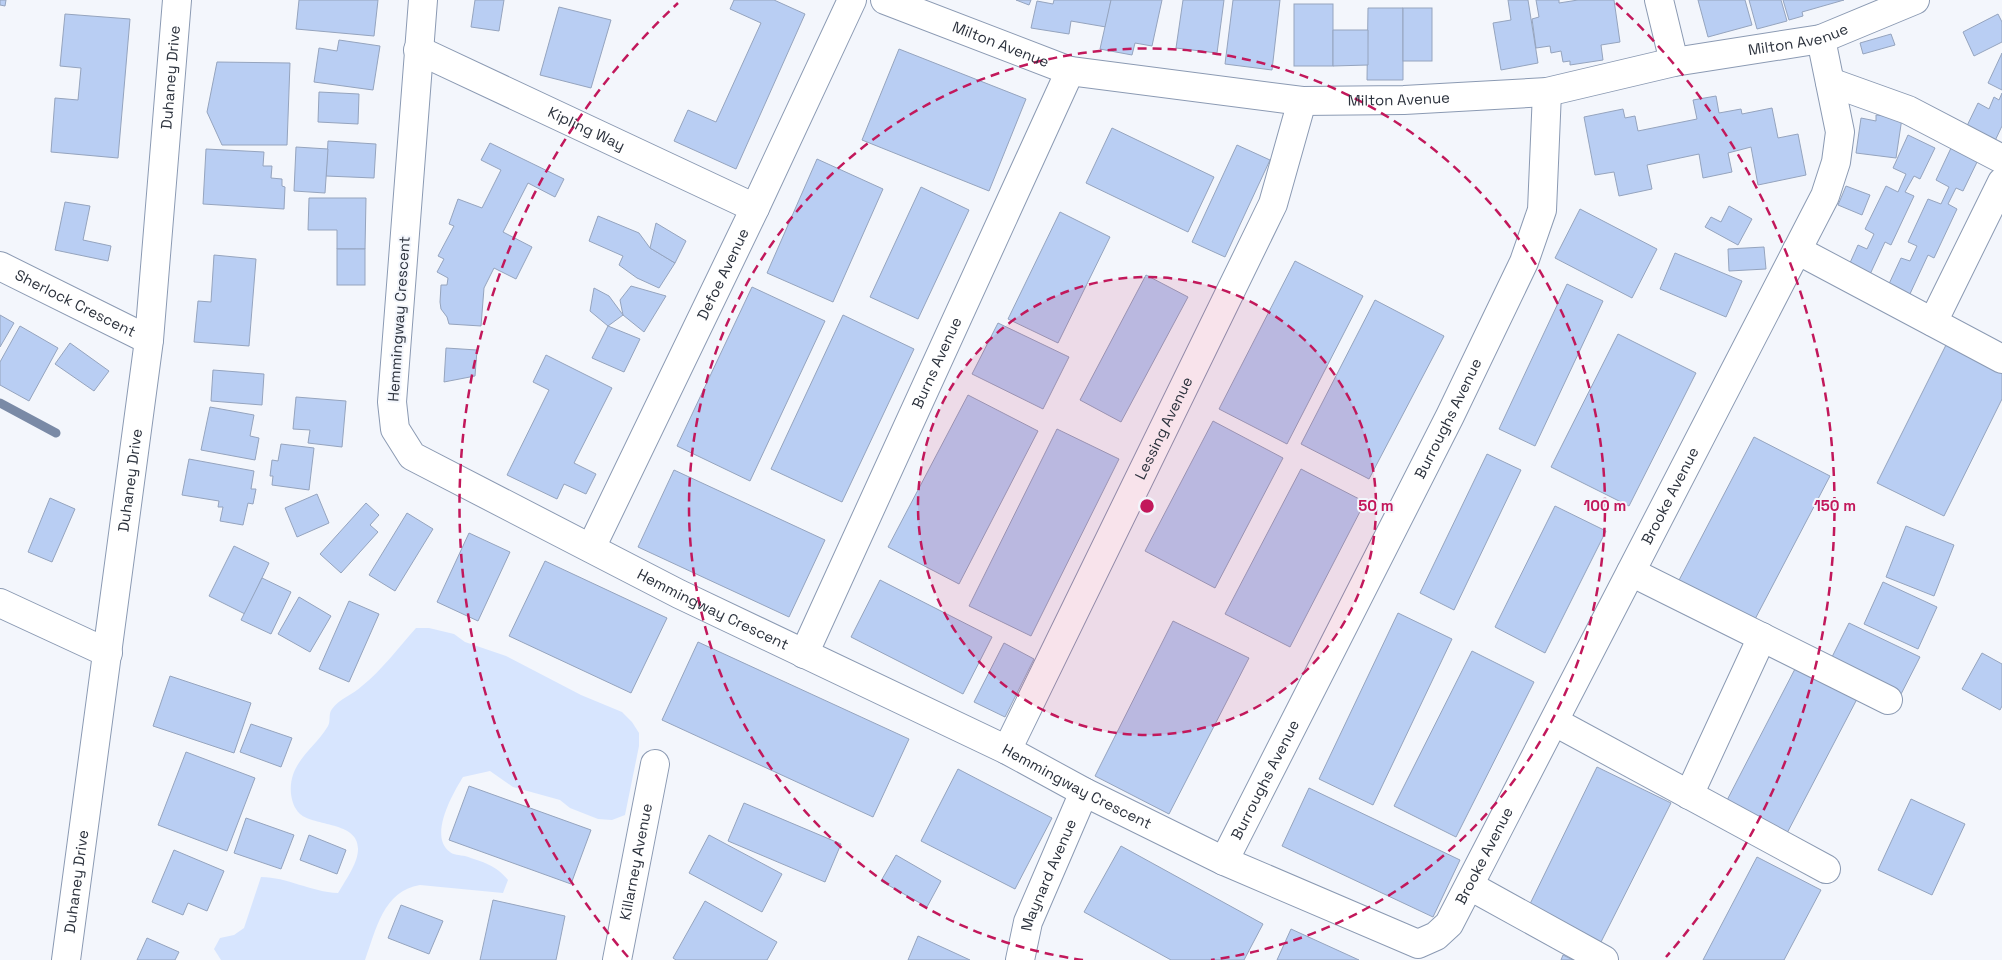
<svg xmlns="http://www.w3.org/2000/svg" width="2002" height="960" font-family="'Space Grotesk',sans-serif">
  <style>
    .green { fill: #d7e5fe }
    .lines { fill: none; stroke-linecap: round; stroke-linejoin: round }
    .stream { stroke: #7a8aa6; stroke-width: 9 }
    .building { fill: #b9cef3; stroke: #95a4be }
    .minor-casing { stroke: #8b9ab3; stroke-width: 30 }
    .minor { stroke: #fff; stroke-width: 28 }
    .ring { fill: none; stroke: #c2185b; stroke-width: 2.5; stroke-dasharray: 9 6 }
    .labels { text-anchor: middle; stroke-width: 4; stroke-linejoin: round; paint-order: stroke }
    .street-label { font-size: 15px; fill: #2c323d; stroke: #f3f6fc }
    .centre { fill: #c2185b; stroke: #f3f6fc; stroke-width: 2.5 }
    .ring-label { font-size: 15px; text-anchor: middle; font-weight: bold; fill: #c2185b; stroke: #f3f6fc; stroke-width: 4; stroke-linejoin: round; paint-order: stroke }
  </style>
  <rect width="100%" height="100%" fill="#f3f6fc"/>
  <path class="green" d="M 416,628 L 429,628 L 454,634 L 465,642 L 506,656 L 581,695 L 622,712 L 632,722 L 639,733 L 639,746 L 625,815 L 612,820 L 598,819 L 570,808 L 560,800 L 513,787 L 490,771 L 463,777 C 453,793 428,837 450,852 C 453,855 460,855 465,856 C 483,862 496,865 508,880 L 503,893 L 420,885 C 383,891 376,930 365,960 L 221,960 L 214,949 L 220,938 L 234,935 L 244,928 L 261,877 C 287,877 311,892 338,893 C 344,883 352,871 356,860 C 369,820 316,828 300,814 C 294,808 292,801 291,794 C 288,762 314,750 328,726 C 331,721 328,714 332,709 C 340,698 353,695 362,686 C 381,671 400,646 416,628 Z"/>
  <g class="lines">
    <path class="stream" d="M 0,403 L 56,433"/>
  </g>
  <g class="building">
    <path d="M 0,0 L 6,0 L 5,6 L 0,5 Z"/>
    <path d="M 299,0 L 378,0 L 374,36 L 296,29 Z"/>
    <path d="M 475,0 L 504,0 L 499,31 L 471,27 Z"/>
    <path d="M 734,0 L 774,0 L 805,14 L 736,169 L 674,141 L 688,110 L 716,122 L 761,23 L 730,9 Z"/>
    <path d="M 1016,0 L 1031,0 L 1029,5 Z"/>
    <path d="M 1054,0 L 1111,0 L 1106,27 L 1071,21 L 1069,34 L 1031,28 L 1037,1 L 1053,4 Z"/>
    <path d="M 1111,0 L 1162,0 L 1152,46 L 1135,43 L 1132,55 L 1100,49 Z"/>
    <path d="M 1183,0 L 1224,0 L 1217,53 L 1176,48 Z"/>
    <path d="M 1233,0 L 1280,0 L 1272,70 L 1225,64 Z"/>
    <path d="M 1508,0 L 1528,0 L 1538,63 L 1501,70 L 1493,23 L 1511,20 Z"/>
    <path d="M 1536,0 L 1559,0 L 1559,3 L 1578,0 L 1614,0 L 1620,42 L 1601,45 L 1603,60 L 1570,65 L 1570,61 L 1563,62 L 1561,51 L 1551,53 L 1550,46 L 1536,48 L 1532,19 L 1539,17 Z"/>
    <path d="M 1698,0 L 1745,0 L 1752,25 L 1708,37 Z"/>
    <path d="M 1749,0 L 1781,0 L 1787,21 L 1757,29 Z"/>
    <path d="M 1783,0 L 1844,0 L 1802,12 L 1803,16 L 1789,20 Z"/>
    <rect x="1294" y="4" width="39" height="62"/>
    <path d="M 559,7 L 611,20 L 591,88 L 540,75 Z"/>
    <path d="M 1368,8 L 1403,8 L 1403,80 L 1367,80 Z"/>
    <rect x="1403" y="8" width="29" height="53"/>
    <path d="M 65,14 L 130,19 L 118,158 L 51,152 L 55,98 L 78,100 L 81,68 L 60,66 Z"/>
    <path d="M 1998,14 L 2002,22 L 2002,42 L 1974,56 L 1963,32 Z"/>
    <path d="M 1333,30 L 1368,30 L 1368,65 L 1333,66 Z"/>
    <path d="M 1891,34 L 1895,45 L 1863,54 L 1860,43 Z"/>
    <path d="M 339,40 L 380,46 L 373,90 L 314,82 L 319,48 L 337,51 Z"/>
    <path d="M 899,49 L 1026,99 L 989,191 L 862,140 Z"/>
    <path d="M 2002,53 L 2002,90 L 1988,83 Z"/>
    <path d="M 217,62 L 290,63 L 287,145 L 222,145 L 207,112 Z"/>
    <path d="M 319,92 L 359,94 L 358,124 L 318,122 Z"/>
    <path d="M 2002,93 L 2002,126 L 1993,145 L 1964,132 L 1978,103 L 1989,109 L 1994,97 L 1999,100 Z"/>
    <path d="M 1716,96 L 1719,113 L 1741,109 L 1742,114 L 1772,108 L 1778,138 L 1798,134 L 1806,175 L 1758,185 L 1751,147 L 1728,153 L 1732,172 L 1703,178 L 1699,154 L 1647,165 L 1652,189 L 1619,196 L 1614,172 L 1595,175 L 1584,117 L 1623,109 L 1625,118 L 1635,116 L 1638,131 L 1697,119 L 1693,100 Z"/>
    <path d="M 1876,115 L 1902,118 L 1896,158 L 1856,153 L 1861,118 L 1876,121 Z"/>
    <path d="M 1112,128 L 1214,177 L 1188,232 L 1086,183 Z"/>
    <path d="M 1908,135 L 1935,148 L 1920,179 L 1914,176 L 1905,192 L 1914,196 L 1891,245 L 1885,242 L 1866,283 L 1845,274 L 1858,245 L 1867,249 L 1874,234 L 1865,229 L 1886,186 L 1898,192 L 1906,174 L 1893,168 Z"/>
    <path d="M 328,141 L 376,144 L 374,178 L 326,176 Z"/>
    <path d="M 490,143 L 564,179 L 555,197 L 528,183 L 503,232 L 532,247 L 516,279 L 494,268 L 484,288 L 481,326 L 449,324 L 447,317 L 441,309 L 440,302 L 441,285 L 447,285 L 448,278 L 437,272 L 444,259 L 438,256 L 454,226 L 449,224 L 458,199 L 482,208 L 501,170 L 481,160 Z"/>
    <path d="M 1237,145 L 1270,160 L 1225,257 L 1192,242 Z"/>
    <path d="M 296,147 L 328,149 L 325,193 L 294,191 Z"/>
    <path d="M 1951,148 L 1978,160 L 1963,191 L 1956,188 L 1948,204 L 1957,209 L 1934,258 L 1928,255 L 1909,296 L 1888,286 L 1901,258 L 1910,261 L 1917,246 L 1908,242 L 1928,199 L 1941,204 L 1949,187 L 1936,180 Z"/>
    <path d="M 206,149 L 264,152 L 263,166 L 272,166 L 271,178 L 282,179 L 282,186 L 285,187 L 284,209 L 203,204 Z"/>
    <path d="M 817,159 L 883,189 L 833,302 L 767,273 Z"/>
    <path d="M 1846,186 L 1870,195 L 1862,215 L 1838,205 Z"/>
    <path d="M 921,187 L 969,210 L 918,319 L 870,297 Z"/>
    <path d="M 309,198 L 366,198 L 365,249 L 337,249 L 337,230 L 308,230 Z"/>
    <path d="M 65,202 L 90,206 L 83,240 L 111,246 L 108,261 L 55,250 Z"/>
    <path d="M 1729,206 L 1752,219 L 1738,245 L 1705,227 L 1711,217 L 1721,222 Z"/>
    <path d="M 1580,209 L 1657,249 L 1632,298 L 1555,258 Z"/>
    <path d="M 1060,212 L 1110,237 L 1058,343 L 1008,319 Z"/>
    <path d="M 598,216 L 639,233 L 650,248 L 675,263 L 659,288 L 637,278 L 619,265 L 623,256 L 589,241 Z"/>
    <path d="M 656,223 L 686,241 L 675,263 L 650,248 Z"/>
    <path d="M 1764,247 L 1766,269 L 1729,271 L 1728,249 Z"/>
    <rect x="337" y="249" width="28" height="36"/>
    <path d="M 1675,253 L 1742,281 L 1726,317 L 1660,289 Z"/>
    <path d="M 214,255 L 256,259 L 249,346 L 194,342 L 198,301 L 211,302 Z"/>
    <path d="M 1295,261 L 1363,296 L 1287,444 L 1219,409 Z"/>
    <path d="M 1146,275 L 1188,297 L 1121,422 L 1080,400 Z"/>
    <path d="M 1567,284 L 1603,301 L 1535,446 L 1499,429 Z"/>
    <path d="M 631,286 L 666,296 L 644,332 L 623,315 L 620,300 Z"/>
    <path d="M 752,287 L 825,321 L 750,481 L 677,446 Z"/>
    <path d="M 594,288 L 609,296 L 623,315 L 608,326 L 590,311 Z"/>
    <path d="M 1375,300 L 1444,336 L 1369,479 L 1301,444 Z"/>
    <path d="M 0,315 L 14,323 L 0,347 Z"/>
    <path d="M 843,315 L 914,349 L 842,502 L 771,469 Z"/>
    <path d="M 998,323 L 1069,357 L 1043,409 L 972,374 Z"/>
    <path d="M 20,326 L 58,348 L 29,401 L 0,385 L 0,362 Z"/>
    <path d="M 608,326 L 640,339 L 624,372 L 592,358 Z"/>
    <path d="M 1618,334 L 1696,373 L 1629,506 L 1551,467 Z"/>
    <path d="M 70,343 L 109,371 L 94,391 L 55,364 Z"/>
    <path d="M 1947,343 L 2002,371 L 2002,399 L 1944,516 L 1877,483 Z"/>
    <path d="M 446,348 L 477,350 L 475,376 L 444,382 Z"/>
    <path d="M 546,355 L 612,388 L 574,463 L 596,474 L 586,494 L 564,484 L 557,499 L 507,475 L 549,390 L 533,382 Z"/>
    <path d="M 213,370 L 264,374 L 262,405 L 211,401 Z"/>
    <path d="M 968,395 L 1038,431 L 959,584 L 888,547 Z"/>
    <path d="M 296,397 L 346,401 L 342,447 L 308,443 L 310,430 L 293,429 Z"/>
    <path d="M 210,407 L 254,415 L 250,436 L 259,438 L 255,460 L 201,450 Z"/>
    <path d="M 1213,421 L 1283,458 L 1215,588 L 1145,551 Z"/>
    <path d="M 1057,429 L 1119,459 L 1031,636 L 969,606 Z"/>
    <path d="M 1754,437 L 1830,476 L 1753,623 L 1677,584 Z"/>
    <path d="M 281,444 L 314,448 L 309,490 L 272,485 L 273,476 L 270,476 L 272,460 L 278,461 Z"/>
    <path d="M 1487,454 L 1521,470 L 1454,610 L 1420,593 Z"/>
    <path d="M 189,459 L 254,471 L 251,489 L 256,489 L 253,504 L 248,503 L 243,525 L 220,521 L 223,507 L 218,507 L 219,501 L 182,495 Z"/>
    <path d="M 1301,469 L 1365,502 L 1290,647 L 1225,614 Z"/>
    <path d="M 674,470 L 825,540 L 789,617 L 638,547 Z"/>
    <path d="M 317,494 L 329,523 L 297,537 L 285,508 Z"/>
    <path d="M 50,498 L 75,509 L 52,562 L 28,552 Z"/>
    <path d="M 366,503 L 379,515 L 370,525 L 378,532 L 341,573 L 320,554 Z"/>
    <path d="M 1555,506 L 1606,531 L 1545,653 L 1495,627 Z"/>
    <path d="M 407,513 L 433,529 L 395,591 L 369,575 Z"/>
    <path d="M 1906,526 L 1954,545 L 1934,596 L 1886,577 Z"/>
    <path d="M 469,533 L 510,552 L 478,621 L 437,602 Z"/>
    <path d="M 234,546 L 269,563 L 245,614 L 209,596 Z"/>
    <path d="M 545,561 L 667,618 L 631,693 L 509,636 Z"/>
    <path d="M 262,578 L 291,592 L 271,634 L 241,620 Z"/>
    <path d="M 880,580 L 992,637 L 963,694 L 851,637 Z"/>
    <path d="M 1883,582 L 1937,607 L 1918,649 L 1864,624 Z"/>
    <path d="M 299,597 L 331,616 L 310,652 L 278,634 Z"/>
    <path d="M 349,601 L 379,614 L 349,682 L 319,669 Z"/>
    <path d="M 1398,613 L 1452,639 L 1373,805 L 1319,779 Z"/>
    <path d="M 1173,621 L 1249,658 L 1169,814 L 1095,776 Z"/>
    <path d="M 1849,623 L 1920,657 L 1898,700 L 1828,665 Z"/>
    <path d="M 698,642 L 909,739 L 873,817 L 662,720 Z"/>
    <path d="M 1004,643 L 1034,659 L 1005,717 L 974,702 Z"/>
    <path d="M 1472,651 L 1534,682 L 1456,837 L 1394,806 Z"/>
    <path d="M 1982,653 L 2002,664 L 2002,706 L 2000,710 L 1962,689 Z"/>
    <path d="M 1796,667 L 1857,699 L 1785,837 L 1724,806 Z"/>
    <path d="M 170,676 L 251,703 L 234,753 L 153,726 Z"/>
    <path d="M 251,724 L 292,738 L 281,767 L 240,752 Z"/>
    <path d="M 186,752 L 255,778 L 227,851 L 158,825 Z"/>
    <path d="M 1597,767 L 1671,803 L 1601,942 L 1529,906 Z"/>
    <path d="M 958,769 L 1052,818 L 1015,889 L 921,841 Z"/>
    <path d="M 469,786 L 591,830 L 571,884 L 449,840 Z"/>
    <path d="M 1309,788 L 1460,860 L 1433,917 L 1282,846 Z"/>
    <path d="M 1911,799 L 1965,824 L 1932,895 L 1878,870 Z"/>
    <path d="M 744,803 L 841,844 L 825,882 L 728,841 Z"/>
    <path d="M 246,818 L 294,835 L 281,869 L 234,853 Z"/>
    <path d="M 309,835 L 346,850 L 337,874 L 300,860 Z"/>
    <path d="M 709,835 L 782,874 L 762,912 L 689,873 Z"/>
    <path d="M 1121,846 L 1263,924 L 1244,960 L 1171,960 L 1084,912 Z"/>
    <path d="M 174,850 L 224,871 L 207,911 L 188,903 L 183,915 L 152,902 Z"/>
    <path d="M 896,855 L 941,881 L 927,907 L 881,881 Z"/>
    <path d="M 1757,857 L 1821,890 L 1784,960 L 1703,960 Z"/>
    <path d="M 493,900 L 565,916 L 556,960 L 480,960 Z"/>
    <path d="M 705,901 L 777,942 L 767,960 L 676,960 L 673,958 Z"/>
    <path d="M 401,905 L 443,921 L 429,954 L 388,938 Z"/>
    <path d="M 1291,929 L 1359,960 L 1277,960 Z"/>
    <path d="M 918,936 L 970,960 L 908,960 Z"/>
    <path d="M 147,938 L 179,952 L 175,960 L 137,960 Z"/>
    <path d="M 1563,955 L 1573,960 L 1561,960 Z"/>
  </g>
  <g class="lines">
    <defs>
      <g id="minor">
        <path id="s1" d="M 423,0 L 392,402 L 395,429 L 412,456 L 679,594 L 1007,750 L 1084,792 L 1224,861 L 1418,944 L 1436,936 L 1449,924 L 1825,196 L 1836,162 L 1840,132 L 1821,39"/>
        <path id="s2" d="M 885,0 L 1070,71 L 1302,101 L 1404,100 L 1547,92 L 1674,62 L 1821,39 L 1915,0"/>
        <path d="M 1659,0 L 1674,62"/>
        <path id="s3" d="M 418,50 L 755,208"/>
        <path d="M 1830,82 L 1908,110 L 2002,159"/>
        <path d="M 1797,250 L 2002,359"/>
        <path id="s4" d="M 0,266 L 149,340"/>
        <path d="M 1933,322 L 2002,182"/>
        <path id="s5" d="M 591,548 L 755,208 L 852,0"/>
        <path d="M 1631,572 L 1888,700"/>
        <path d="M 0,603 L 108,653"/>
        <path id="s6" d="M 804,654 L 1070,71"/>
        <path d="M 1555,722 L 1826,869"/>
        <path id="s7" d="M 1007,750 L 1273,204 L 1302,101"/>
        <path d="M 1689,795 L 1762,637"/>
        <path id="s8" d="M 1224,861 L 1450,416 L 1524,262 L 1542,210 L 1547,92"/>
        <path d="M 1470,886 L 1604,960"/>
        <path id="s9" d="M 66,960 L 149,340 L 177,0"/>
        <path id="s10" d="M 617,960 L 655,764"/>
        <path id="s11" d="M 1020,960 L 1028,922 L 1084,792"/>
      </g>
    </defs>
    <use href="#minor" class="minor-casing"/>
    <use href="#minor" class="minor"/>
  </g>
  <circle cx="1147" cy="506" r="229" fill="#c2185b" fill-opacity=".12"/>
  <g class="ring">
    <circle cx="1147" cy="506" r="229"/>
    <path d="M1083 960A458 458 0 1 1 1211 960"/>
    <path d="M628 957A688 688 0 0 1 678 3M1616 3A688 688 0 0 1 1666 957"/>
  </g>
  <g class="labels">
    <g class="street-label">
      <text dy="5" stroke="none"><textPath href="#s2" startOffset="934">Milton Avenue</textPath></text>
      <text dy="5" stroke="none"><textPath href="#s2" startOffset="124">Milton Avenue</textPath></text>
      <text dy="5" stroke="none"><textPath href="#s9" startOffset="889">Duhaney Drive</textPath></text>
      <text dy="5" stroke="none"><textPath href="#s2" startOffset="529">Milton Avenue</textPath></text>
      <text dy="5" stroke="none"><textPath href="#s3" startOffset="186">Kipling Way</textPath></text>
      <text dy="5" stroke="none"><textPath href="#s5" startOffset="304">Defoe Avenue</textPath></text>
      <text dy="5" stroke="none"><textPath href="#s4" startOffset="84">Sherlock Crescent</textPath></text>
      <text transform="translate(399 319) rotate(-86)" y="5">Hemmingway Crescent</text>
      <text dy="5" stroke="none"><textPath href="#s6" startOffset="320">Burns Avenue</textPath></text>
      <text dy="5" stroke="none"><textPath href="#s8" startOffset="496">Burroughs Avenue</textPath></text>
      <text dy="5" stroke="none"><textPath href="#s7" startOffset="358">Lessing Avenue</textPath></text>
      <text dy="5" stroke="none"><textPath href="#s9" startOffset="484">Duhaney Drive</textPath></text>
      <text dy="5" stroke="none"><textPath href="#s1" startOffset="2100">Brooke Avenue</textPath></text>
      <text dy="5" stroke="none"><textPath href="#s1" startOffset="800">Hemmingway Crescent</textPath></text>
      <text dy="5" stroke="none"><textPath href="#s8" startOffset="91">Burroughs Avenue</textPath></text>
      <text dy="5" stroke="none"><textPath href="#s1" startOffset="1205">Hemmingway Crescent</textPath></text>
      <text dy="5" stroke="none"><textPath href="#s1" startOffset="1695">Brooke Avenue</textPath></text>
      <text dy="5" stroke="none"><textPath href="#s10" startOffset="100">Killarney Avenue</textPath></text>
      <text dy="5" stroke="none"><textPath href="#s11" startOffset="90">Maynard Avenue</textPath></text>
      <text dy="5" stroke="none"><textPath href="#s9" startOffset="79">Duhaney Drive</textPath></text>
    </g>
  </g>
  <circle cx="1147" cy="506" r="8" class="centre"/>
  <g class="ring-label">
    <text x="1376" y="511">50 m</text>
    <text x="1605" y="511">100 m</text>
    <text x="1835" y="511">150 m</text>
  </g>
</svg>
